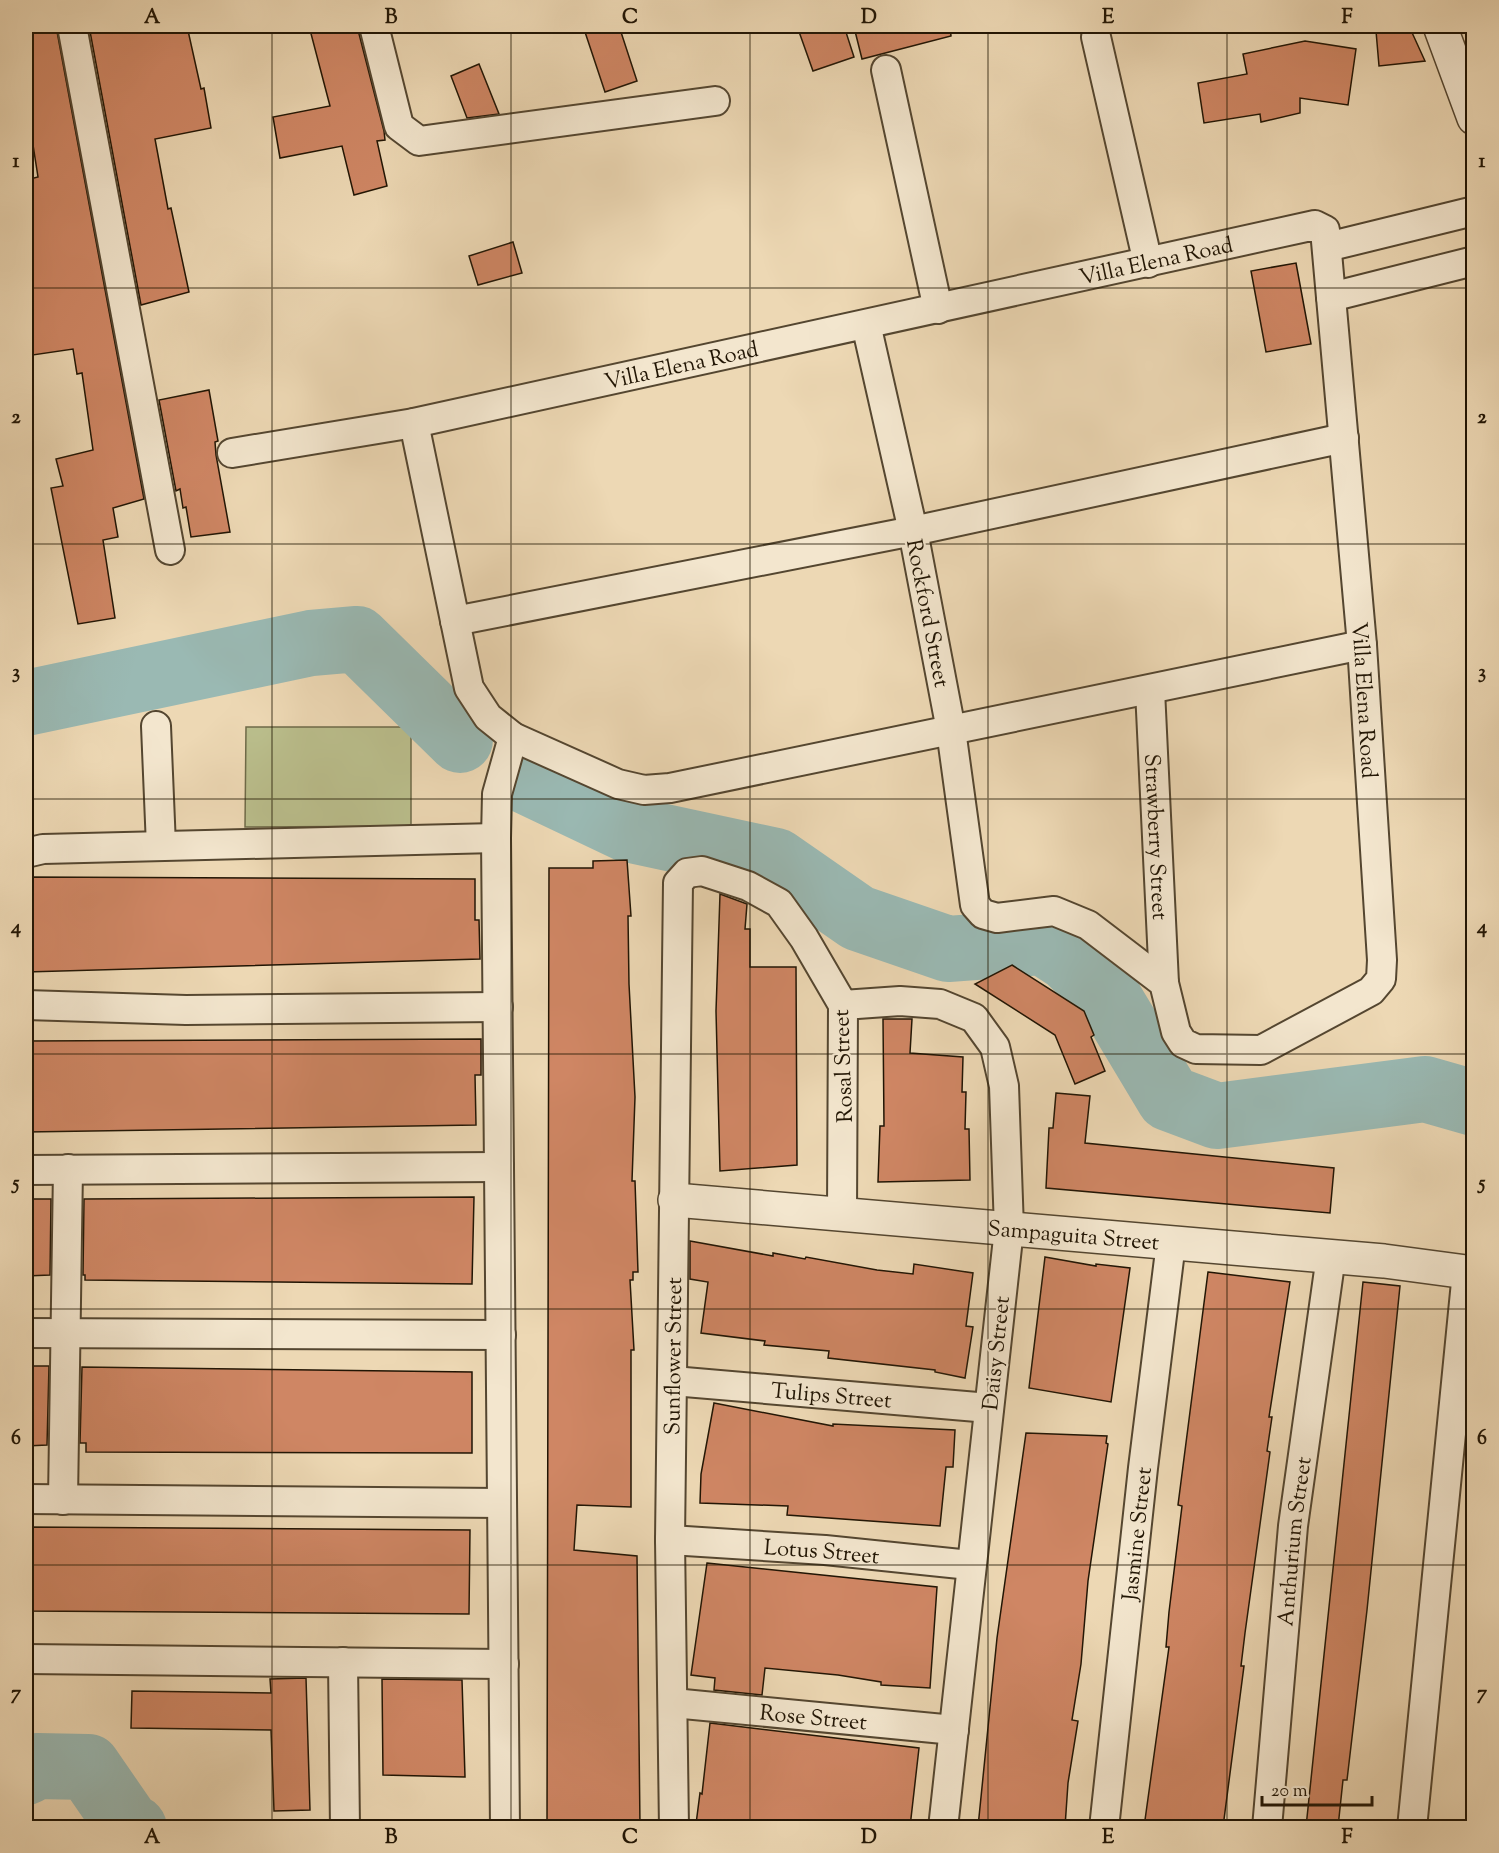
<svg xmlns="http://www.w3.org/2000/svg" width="1499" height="1853" font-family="'Sorts Mill Goudy',serif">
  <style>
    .green { fill: #babe8c; stroke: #6e6a48; stroke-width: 1.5 }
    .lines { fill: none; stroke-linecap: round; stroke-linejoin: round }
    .river { stroke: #9ab9b3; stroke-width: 66 }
    .building { fill: #cf8664; stroke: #211504; stroke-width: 1.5 }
    .minor-casing { stroke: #544630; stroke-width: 32 }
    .tertiary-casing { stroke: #544630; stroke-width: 36 }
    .minor { stroke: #f3e6ce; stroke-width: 28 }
    .tertiary { stroke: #f3e6ce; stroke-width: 33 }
    .grid { fill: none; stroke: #211504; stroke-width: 1.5; stroke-opacity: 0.55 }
    .labels { text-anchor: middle; stroke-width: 4.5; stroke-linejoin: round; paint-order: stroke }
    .street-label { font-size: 22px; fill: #211504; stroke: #f3e6ce }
    .neatline { fill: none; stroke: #211504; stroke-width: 2 }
    .grid-label { font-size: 20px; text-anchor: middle; font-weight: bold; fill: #211504 }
  </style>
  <rect width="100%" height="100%" fill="#edd8b4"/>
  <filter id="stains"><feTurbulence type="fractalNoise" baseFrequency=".00333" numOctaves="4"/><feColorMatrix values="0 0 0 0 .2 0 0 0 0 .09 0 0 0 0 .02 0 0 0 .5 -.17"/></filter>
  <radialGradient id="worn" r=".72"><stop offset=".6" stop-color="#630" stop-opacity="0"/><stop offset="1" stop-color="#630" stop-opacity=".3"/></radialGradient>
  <path class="green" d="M 246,727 L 411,727 L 411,826 L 245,827 Z"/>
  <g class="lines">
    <g class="river">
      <path d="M 26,703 L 311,643 L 357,639 L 460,740"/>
      <path d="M 528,782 L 627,829 L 776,861 L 858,918 L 948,949 L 1043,942 L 1069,959 L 1109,998 L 1169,1098 L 1217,1116 L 1425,1089 L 1474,1103"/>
      <path d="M 26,1772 L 37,1766 L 88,1767 L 128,1825 L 134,1828"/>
    </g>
  </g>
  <g class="building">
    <path d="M 26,26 L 56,26 L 144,499 L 113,508 L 118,537 L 103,540 L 115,618 L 78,624 L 51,488 L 63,486 L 56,459 L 93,450 L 82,373 L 77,374 L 73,349 L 26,356 L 26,180 L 38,177 L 26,100 Z"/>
    <path d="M 89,26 L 187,26 L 201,89 L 204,88 L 211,128 L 155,139 L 168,209 L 171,208 L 189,292 L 141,305 Z"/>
    <path d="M 309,26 L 357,26 L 384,131 L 385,140 L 377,141 L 387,186 L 354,195 L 342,146 L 280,158 L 273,117 L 330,106 Z"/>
    <path d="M 583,26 L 619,26 L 637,81 L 605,92 Z"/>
    <path d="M 797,26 L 844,26 L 854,57 L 813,71 Z"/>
    <path d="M 877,26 L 950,26 L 951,36 L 862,59 L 855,31 Z"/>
    <path d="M 1409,26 L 1425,61 L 1379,66 L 1376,31 Z"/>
    <path d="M 1305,41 L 1356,49 L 1348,105 L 1300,98 L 1300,113 L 1261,122 L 1260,114 L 1204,123 L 1198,83 L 1247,74 L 1243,54 Z"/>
    <path d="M 479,64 L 499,114 L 467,118 L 451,76 Z"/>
    <path d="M 513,242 L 522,273 L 478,285 L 469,256 Z"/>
    <path d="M 1296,263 L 1311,344 L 1266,352 L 1251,271 Z"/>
    <path d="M 209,390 L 218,441 L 215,442 L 216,455 L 230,532 L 191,537 L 186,507 L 183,508 L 180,489 L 176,491 L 159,400 Z"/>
    <path d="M 627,860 L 631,916 L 628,916 L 629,984 L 635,1097 L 632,1181 L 635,1181 L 638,1272 L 633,1272 L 633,1280 L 630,1280 L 634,1350 L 631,1350 L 631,1507 L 577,1505 L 574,1550 L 637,1556 L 640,1827 L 547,1827 L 549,868 L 593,868 L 593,861 Z"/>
    <path d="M 26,877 L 475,879 L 475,920 L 479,920 L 480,959 L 26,972 Z"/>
    <path d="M 720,894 L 747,904 L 745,929 L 750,929 L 750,967 L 796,967 L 797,1165 L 720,1171 L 716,1011 Z"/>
    <path d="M 1012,965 L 1084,1011 L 1094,1035 L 1091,1037 L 1105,1071 L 1075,1084 L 1055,1035 L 975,984 Z"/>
    <path d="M 883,1019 L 912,1019 L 910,1053 L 963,1057 L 962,1092 L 966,1092 L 965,1129 L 969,1129 L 970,1180 L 878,1182 L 880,1126 L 884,1126 Z"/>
    <path d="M 481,1039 L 481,1075 L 475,1075 L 476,1125 L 26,1132 L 26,1041 Z"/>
    <path d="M 1056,1093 L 1090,1096 L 1085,1143 L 1334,1168 L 1330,1213 L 1046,1188 L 1049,1128 L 1053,1128 Z"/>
    <path d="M 474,1197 L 472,1284 L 85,1280 L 85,1275 L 83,1275 L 84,1199 Z"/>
    <path d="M 26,1199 L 51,1199 L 50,1275 L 26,1276 Z"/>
    <path d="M 690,1241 L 773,1256 L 773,1253 L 805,1259 L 806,1257 L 877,1270 L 913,1274 L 914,1264 L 973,1273 L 966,1326 L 973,1327 L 965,1378 L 935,1372 L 935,1370 L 828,1358 L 829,1351 L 764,1345 L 765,1341 L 701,1333 L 708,1282 L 690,1279 Z"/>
    <path d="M 1045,1257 L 1096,1266 L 1096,1264 L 1130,1268 L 1111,1402 L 1029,1388 Z"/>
    <path d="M 1208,1272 L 1290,1282 L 1269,1417 L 1272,1417 L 1267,1451 L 1270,1452 L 1245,1633 L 1241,1666 L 1244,1666 L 1223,1827 L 1189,1827 L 1145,1820 L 1169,1647 L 1166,1647 L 1169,1612 L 1182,1506 L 1178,1505 Z"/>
    <path d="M 1363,1282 L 1400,1286 L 1367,1610 L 1347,1780 L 1343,1780 L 1338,1827 L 1306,1827 Z"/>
    <path d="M 26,1366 L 49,1366 L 47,1445 L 26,1446 Z"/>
    <path d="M 82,1367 L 472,1372 L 472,1453 L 86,1452 L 86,1443 L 80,1443 Z"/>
    <path d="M 714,1403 L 833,1426 L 833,1424 L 955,1430 L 953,1467 L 946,1467 L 940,1526 L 787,1515 L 788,1506 L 700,1503 L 701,1474 Z"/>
    <path d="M 1026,1433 L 1107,1436 L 1106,1443 L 1108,1444 L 1088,1581 L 1081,1664 L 1072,1720 L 1078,1721 L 1068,1783 L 1065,1827 L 978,1827 L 997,1638 Z"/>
    <path d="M 26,1527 L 470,1530 L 469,1614 L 26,1611 Z"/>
    <path d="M 707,1563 L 937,1587 L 930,1688 L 881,1685 L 881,1682 L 838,1675 L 765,1668 L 762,1695 L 714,1690 L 715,1678 L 691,1675 Z"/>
    <path d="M 306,1678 L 310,1810 L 274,1811 L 271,1730 L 131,1728 L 132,1691 L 271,1693 L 270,1679 Z"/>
    <path d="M 382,1679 L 462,1680 L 465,1777 L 383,1775 Z"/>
    <path d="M 710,1723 L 919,1748 L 910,1827 L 724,1827 L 696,1824 L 700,1793 L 702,1794 Z"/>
  </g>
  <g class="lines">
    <defs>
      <g id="minor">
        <path d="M 72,26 L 170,550"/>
        <path d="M 374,26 L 399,126 L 419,141 L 715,101"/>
        <path d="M 1096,37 L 1148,263"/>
        <path d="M 886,70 L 938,309"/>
        <path d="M 1327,247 L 1474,211"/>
        <path d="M 1331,297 L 1474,261"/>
        <path d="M 414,423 L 469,688 L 488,717 L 513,737 L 618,784 L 644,790 L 670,788 L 1362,645"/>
        <path id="s1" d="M 232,453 L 414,423 L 1315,225 L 1325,230 L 1362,645 L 1382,960 L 1381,979 L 1371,991 L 1261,1050 L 1196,1049 L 1183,1043 L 1176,1032 L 1164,983 L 1088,925 L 1054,911 L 997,918 L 983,914 L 975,905 L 951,730 L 913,531 L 866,324"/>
        <path d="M 455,621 L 913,531 L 1344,438"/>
        <path id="s2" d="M 1150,690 L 1164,983"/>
        <path d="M 156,726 L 161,846"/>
        <path d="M 26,853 L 43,849 L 496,838"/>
        <path d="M 26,1005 L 186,1010 L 498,1007"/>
        <path d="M 843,1005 L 900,1001 L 940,1004 L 974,1018 L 995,1047 L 1004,1086 L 1009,1229 L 943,1828"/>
        <path d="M 26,1170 L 499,1167"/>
        <path d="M 26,1333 L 501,1335"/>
        <path id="s3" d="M 673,1381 L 989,1408"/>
        <path d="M 26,1499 L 502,1503"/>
        <path d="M 63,1500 L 68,1169"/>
        <path id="s4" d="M 670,1540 L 825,1550 L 970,1565"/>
        <path d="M 26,1659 L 504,1664"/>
        <path d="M 343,1662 L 345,1828"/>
        <path id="s5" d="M 673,1703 L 954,1730"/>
        <path d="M 505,1828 L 496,838 L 497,794 L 513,737"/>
        <path id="s6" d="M 674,1828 L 670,1540 L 678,883 L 687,873 L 702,871 L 748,886 L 779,903 L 804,938 L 843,1005 L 842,1214"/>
        <path id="s7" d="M 1104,1828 L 1143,1468 L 1171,1243"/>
        <path id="s8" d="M 1267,1828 L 1293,1526 L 1331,1256"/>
        <path d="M 1412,1828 L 1467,1272"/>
      </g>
      <g id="tertiary">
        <path d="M 1440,26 L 1474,118"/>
        <path id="s9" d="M 675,1200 L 1384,1261 L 1474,1273"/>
      </g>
    </defs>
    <use href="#minor" class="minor-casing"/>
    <use href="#tertiary" class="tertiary-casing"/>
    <use href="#minor" class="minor"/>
    <use href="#tertiary" class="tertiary"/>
  </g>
  <path class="grid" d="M 272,26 L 272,1828M 511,26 L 511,1828M 750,26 L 750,1828M 988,26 L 988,1828M 1227,26 L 1227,1828M 26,288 L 1474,288M 26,544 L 1474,544M 26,799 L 1474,799M 26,1054 L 1474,1054M 26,1309 L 1474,1309M 26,1565 L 1474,1565"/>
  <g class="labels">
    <g class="street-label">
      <text dy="8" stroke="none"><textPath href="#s1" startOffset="944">Villa Elena Road</textPath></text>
      <text dy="8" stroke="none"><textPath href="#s1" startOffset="458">Villa Elena Road</textPath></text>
      <text transform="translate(929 613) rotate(79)" y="8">Rockford Street</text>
      <text dy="8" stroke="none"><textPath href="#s1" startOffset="1590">Villa Elena Road</textPath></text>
      <text dy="8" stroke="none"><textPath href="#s2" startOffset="147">Strawberry Street</textPath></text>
      <text transform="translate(842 1066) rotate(-92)" y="8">Rosal Street</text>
      <text dy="8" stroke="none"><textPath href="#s9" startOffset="400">Sampaguita Street</textPath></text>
      <text transform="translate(995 1353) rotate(-84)" y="8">Daisy Street</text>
      <text dy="8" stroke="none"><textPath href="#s6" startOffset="472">Sunflower Street</textPath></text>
      <text dy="8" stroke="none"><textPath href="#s3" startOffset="159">Tulips Street</textPath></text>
      <text dy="8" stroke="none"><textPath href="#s7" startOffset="296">Jasmine Street</textPath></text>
      <text dy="8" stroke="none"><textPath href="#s8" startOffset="288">Anthurium Street</textPath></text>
      <text dy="8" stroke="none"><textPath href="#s4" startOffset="152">Lotus Street</textPath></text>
      <text dy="8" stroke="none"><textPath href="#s5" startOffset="141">Rose Street</textPath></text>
    </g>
  </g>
  <rect width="1499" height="1853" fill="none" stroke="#edd8b4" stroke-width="66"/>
  <path d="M1262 1796v9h110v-9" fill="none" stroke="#211504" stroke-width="3"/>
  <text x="1271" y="1796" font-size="18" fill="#211504" stroke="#f3e6ce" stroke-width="4.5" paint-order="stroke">20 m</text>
  <rect x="33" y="33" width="1433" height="1787" class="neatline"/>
  <g class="grid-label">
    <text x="152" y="23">A</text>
    <text x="391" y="23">B</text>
    <text x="630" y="23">C</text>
    <text x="869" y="23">D</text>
    <text x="1108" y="23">E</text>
    <text x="1347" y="23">F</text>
    <text x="16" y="167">1</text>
    <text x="1482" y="167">1</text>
    <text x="16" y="423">2</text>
    <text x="1482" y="423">2</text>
    <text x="16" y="678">3</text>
    <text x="1482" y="678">3</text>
    <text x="16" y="933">4</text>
    <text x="1482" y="933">4</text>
    <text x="16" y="1189">5</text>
    <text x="1482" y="1189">5</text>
    <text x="16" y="1444">6</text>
    <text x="1482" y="1444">6</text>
    <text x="16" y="1699">7</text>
    <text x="1482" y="1699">7</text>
    <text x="152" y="1843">A</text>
    <text x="391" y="1843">B</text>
    <text x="630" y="1843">C</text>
    <text x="869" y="1843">D</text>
    <text x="1108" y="1843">E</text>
    <text x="1347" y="1843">F</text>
  </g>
  <rect width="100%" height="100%" filter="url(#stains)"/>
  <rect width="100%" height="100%" fill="url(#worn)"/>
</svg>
